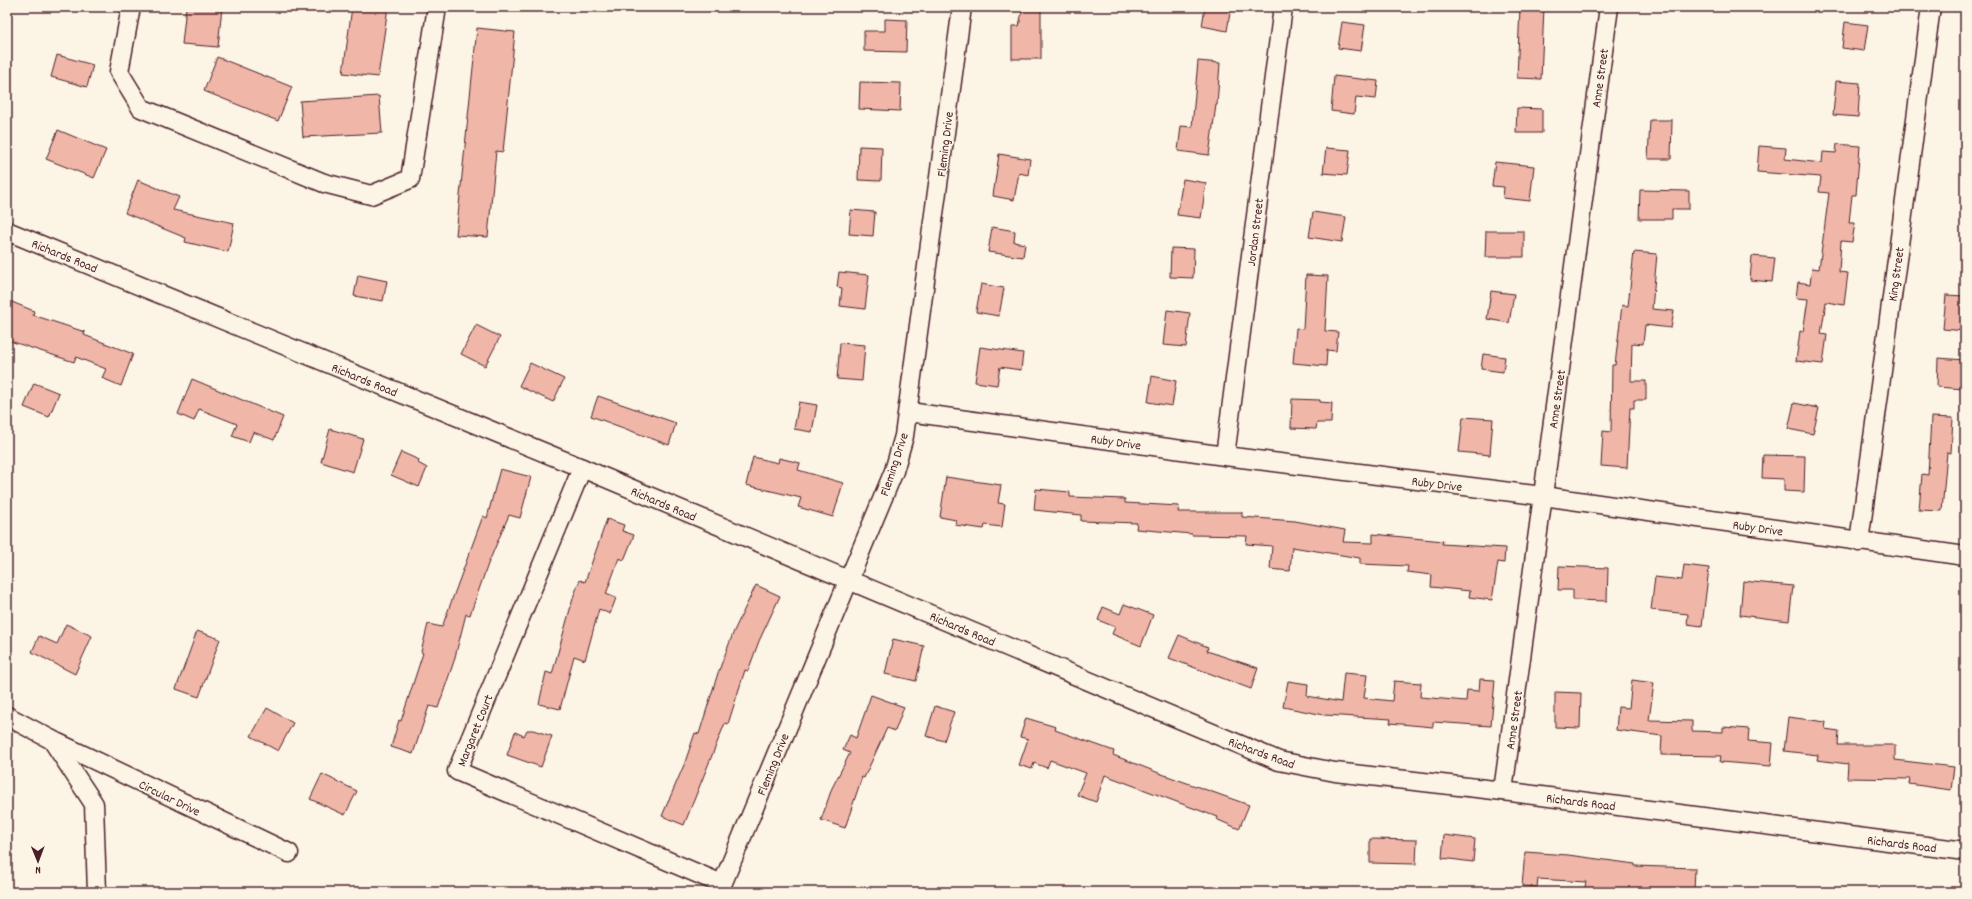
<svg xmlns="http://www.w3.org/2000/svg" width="1972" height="899" font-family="Dekko,sans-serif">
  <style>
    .building { fill: #f0b7a8; stroke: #4a1f2b }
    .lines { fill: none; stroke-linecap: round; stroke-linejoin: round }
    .minor-casing { stroke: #4a1f2b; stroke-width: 21 }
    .minor { stroke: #fcf5e5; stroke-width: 18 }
    .labels { text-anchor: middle; stroke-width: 3.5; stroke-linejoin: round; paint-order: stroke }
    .street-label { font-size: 13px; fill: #4a1f2b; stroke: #fcf5e5 }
  </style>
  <rect width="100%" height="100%" fill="#fcf5e5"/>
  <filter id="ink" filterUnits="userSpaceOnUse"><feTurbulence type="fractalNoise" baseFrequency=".025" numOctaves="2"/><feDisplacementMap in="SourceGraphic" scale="8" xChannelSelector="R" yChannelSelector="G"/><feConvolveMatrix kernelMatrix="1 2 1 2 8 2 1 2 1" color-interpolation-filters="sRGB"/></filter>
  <g filter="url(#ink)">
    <g class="building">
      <path d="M 186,7 L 222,7 L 218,47 L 182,44 Z"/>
      <path d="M 352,7 L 388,7 L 378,77 L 343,73 Z"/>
      <path d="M 1023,7 L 1041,7 L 1041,59 L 1012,59 L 1012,26 L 1019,26 Z"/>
      <path d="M 1205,7 L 1231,7 L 1227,31 L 1202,26 Z"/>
      <path d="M 1520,7 L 1544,7 L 1541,79 L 1517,78 Z"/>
      <path d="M 885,19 L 907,20 L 906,52 L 864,51 L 864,31 L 885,31 Z"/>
      <path d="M 1342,22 L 1365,25 L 1361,51 L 1338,48 Z"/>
      <path d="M 1845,22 L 1868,25 L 1864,51 L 1842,48 Z"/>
      <path d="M 477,28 L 515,32 L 503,152 L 496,151 L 488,237 L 456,235 Z"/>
      <path d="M 57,55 L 93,65 L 87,87 L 51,77 Z"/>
      <path d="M 217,57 L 292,87 L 278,121 L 204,91 Z"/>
      <path d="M 1198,61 L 1220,63 L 1217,105 L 1216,105 L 1209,155 L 1178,151 L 1181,126 L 1192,127 Z"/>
      <path d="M 1334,76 L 1378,81 L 1376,99 L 1356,97 L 1354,114 L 1331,111 Z"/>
      <path d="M 1836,81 L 1860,83 L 1858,117 L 1833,115 Z"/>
      <path d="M 860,82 L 901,83 L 900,111 L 859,109 Z"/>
      <path d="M 379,96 L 382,133 L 303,137 L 300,101 Z"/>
      <path d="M 1517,108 L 1542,109 L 1542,133 L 1516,133 Z"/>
      <path d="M 1650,120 L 1672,120 L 1671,159 L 1648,159 Z"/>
      <path d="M 58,130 L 106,150 L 94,178 L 46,159 Z"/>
      <path d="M 1837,144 L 1860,146 L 1856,195 L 1852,195 L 1849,223 L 1855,223 L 1852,242 L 1841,241 L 1839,272 L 1848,273 L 1844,305 L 1826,302 L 1821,334 L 1827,335 L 1823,364 L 1796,361 L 1800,331 L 1803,332 L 1808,299 L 1796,298 L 1798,282 L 1810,284 L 1812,268 L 1819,269 L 1829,193 L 1819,192 L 1821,177 L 1757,172 L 1759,146 L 1786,148 L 1785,159 L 1822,163 L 1823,152 L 1836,153 Z"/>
      <path d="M 859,146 L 882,147 L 881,181 L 858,180 Z"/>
      <path d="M 1326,148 L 1350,150 L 1347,175 L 1323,173 Z"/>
      <path d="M 999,154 L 1030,159 L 1028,175 L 1019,173 L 1014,200 L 993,196 Z"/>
      <path d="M 1495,162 L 1534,166 L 1530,201 L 1503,198 L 1504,187 L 1492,186 Z"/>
      <path d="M 1183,179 L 1206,183 L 1201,218 L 1177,215 Z"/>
      <path d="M 138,180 L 179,197 L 173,210 L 234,223 L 228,252 L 185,242 L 186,238 L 125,213 Z"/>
      <path d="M 1640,190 L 1689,191 L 1689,209 L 1672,209 L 1672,219 L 1639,219 Z"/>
      <path d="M 851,210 L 875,212 L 873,236 L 849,234 Z"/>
      <path d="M 1313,212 L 1346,217 L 1342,242 L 1309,237 Z"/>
      <path d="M 992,227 L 1015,231 L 1014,242 L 1025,244 L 1023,257 L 988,252 Z"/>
      <path d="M 1486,231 L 1524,231 L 1524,257 L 1485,257 Z"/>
      <path d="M 1171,248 L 1194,249 L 1193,278 L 1170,277 Z"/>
      <path d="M 1634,252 L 1657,254 L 1652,309 L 1674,311 L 1671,328 L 1645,325 L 1643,344 L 1632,343 L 1631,381 L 1646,381 L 1646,400 L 1634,400 L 1634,408 L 1630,408 L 1627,468 L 1601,466 L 1603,431 L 1611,432 L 1612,365 L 1615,365 L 1622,305 L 1628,306 Z"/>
      <path d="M 1752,256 L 1775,258 L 1772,282 L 1750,280 Z"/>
      <path d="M 839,272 L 869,275 L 865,309 L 840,306 L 842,288 L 837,287 Z"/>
      <path d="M 358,275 L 387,281 L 383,301 L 354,296 Z"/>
      <path d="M 1306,275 L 1328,276 L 1325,331 L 1338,332 L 1336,351 L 1327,350 L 1326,366 L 1293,363 L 1296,328 L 1303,329 Z"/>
      <path d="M 981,284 L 1004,288 L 999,316 L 976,312 Z"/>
      <path d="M 1491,291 L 1514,294 L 1509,323 L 1487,319 Z"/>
      <path d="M 1946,295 L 1965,296 L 1965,331 L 1943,329 Z"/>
      <path d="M 7,300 L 34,311 L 33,315 L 85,332 L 84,335 L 133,354 L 121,386 L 102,378 L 106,369 L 76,357 L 74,362 L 7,340 Z"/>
      <path d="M 1167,310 L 1190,313 L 1186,347 L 1163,345 Z"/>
      <path d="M 476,325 L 500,337 L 485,366 L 461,354 Z"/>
      <path d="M 840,343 L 865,345 L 862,381 L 837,379 Z"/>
      <path d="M 980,347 L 1023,353 L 1021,370 L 1000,367 L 997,385 L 975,382 Z"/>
      <path d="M 1483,354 L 1505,357 L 1503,372 L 1481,369 Z"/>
      <path d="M 1938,358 L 1965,360 L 1965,389 L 1937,387 Z"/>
      <path d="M 530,363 L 564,379 L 553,402 L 519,386 Z"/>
      <path d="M 1152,376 L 1176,381 L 1172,406 L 1148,402 Z"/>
      <path d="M 192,379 L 283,417 L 274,440 L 253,432 L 249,442 L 232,436 L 237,424 L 199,409 L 194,421 L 178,414 Z"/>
      <path d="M 34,383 L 59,393 L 49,417 L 24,407 Z"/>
      <path d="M 598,396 L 676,423 L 669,445 L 591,416 Z"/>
      <path d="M 1292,399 L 1320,400 L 1320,402 L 1332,403 L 1331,423 L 1317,423 L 1316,429 L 1291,428 Z"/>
      <path d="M 799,402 L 817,405 L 812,432 L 794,429 Z"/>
      <path d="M 1794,403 L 1819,408 L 1813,434 L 1788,429 Z"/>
      <path d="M 1463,417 L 1493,419 L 1490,455 L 1459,452 Z"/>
      <path d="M 1931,417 L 1953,418 L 1951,453 L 1947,452 L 1942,511 L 1919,510 L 1922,474 L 1928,475 Z"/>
      <path d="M 330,429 L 363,439 L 353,472 L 321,462 Z"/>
      <path d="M 401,452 L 419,460 L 418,463 L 427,468 L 419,487 L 391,475 Z"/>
      <path d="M 1763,455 L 1805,456 L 1804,492 L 1784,491 L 1784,479 L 1762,478 Z"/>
      <path d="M 753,457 L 778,463 L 779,458 L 800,463 L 798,470 L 843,483 L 833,517 L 798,507 L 801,498 L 746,485 Z"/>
      <path d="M 500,469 L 531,477 L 520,518 L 509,515 L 488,564 L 470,615 L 466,614 L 454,661 L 438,708 L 429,706 L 413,754 L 391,747 L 399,720 L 401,721 L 423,653 L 421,652 L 428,624 L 442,627 L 483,516 L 487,518 Z"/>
      <path d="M 946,477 L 1001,485 L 998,503 L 1005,504 L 1002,527 L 985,525 L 984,529 L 955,525 L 956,520 L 940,517 Z"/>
      <path d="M 1036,489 L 1070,492 L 1070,497 L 1125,499 L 1125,503 L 1179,506 L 1178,512 L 1242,512 L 1242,517 L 1295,521 L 1345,530 L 1343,542 L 1373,543 L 1373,534 L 1443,541 L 1442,544 L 1505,548 L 1504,563 L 1498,562 L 1492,600 L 1469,597 L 1470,591 L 1431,587 L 1432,575 L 1407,572 L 1408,566 L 1360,564 L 1360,558 L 1292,547 L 1290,571 L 1270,569 L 1272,546 L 1246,544 L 1247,536 L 1192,535 L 1192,534 L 1136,529 L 1137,523 L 1081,521 L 1081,515 L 1034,510 Z"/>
      <path d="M 607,519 L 624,525 L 622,531 L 634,535 L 624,560 L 619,558 L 606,594 L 616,598 L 610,614 L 599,609 L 585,660 L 574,656 L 560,709 L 539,704 L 546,672 L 552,674 L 574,595 L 580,580 L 585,582 Z"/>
      <path d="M 1684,565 L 1709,568 L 1702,626 L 1687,624 L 1688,614 L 1651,610 L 1655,577 L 1682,580 Z"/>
      <path d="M 1559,566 L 1608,568 L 1607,601 L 1573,600 L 1573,590 L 1558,590 Z"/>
      <path d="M 1743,581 L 1793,586 L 1789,621 L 1740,615 Z"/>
      <path d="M 756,585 L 780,596 L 759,641 L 748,671 L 745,670 L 728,724 L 725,723 L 684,825 L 662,816 L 684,765 L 695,733 L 699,734 L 718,673 L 734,631 Z"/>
      <path d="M 1124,604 L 1153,615 L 1141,646 L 1112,634 L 1115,627 L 1098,620 L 1103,607 L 1120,614 Z"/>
      <path d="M 66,624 L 92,636 L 75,674 L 32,652 L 39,636 L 57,644 Z"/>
      <path d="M 197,631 L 220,639 L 199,697 L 176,689 Z"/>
      <path d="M 1179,635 L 1208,647 L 1207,651 L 1258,668 L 1251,689 L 1169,658 Z"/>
      <path d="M 893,639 L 924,646 L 916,681 L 885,674 Z"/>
      <path d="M 1344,673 L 1367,675 L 1364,698 L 1392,701 L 1394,681 L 1421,683 L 1420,697 L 1466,701 L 1467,690 L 1479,691 L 1480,679 L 1495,680 L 1491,726 L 1433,722 L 1433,727 L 1390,723 L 1391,719 L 1324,715 L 1283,707 L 1288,681 L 1308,684 L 1307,696 L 1341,702 Z"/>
      <path d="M 1632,680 L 1654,683 L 1649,720 L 1692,721 L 1692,731 L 1723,732 L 1723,727 L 1749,729 L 1748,741 L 1773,743 L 1771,766 L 1720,762 L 1721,756 L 1661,755 L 1662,736 L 1616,730 L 1618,707 L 1629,708 Z"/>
      <path d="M 1555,692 L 1581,693 L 1580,728 L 1555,727 Z"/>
      <path d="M 871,695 L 904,707 L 895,731 L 887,728 L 864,778 L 862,777 L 845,828 L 821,820 L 832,788 L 850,753 L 843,750 L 850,735 L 856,738 Z"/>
      <path d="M 935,706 L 954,712 L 944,741 L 926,736 Z"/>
      <path d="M 267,708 L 293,723 L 278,751 L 251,736 Z"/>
      <path d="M 1788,717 L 1826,722 L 1825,729 L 1839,731 L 1838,745 L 1895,745 L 1895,760 L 1954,767 L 1951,790 L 1909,784 L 1910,779 L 1847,778 L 1848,764 L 1817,760 L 1818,755 L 1784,751 Z"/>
      <path d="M 1026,718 L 1056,727 L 1055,730 L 1114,751 L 1113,755 L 1159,773 L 1249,805 L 1239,829 L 1216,819 L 1217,817 L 1105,775 L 1096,802 L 1077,795 L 1086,773 L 1050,760 L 1047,768 L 1034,763 L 1032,769 L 1019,765 L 1028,739 L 1020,737 Z"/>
      <path d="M 527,730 L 533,730 L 552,736 L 541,767 L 507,755 L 515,732 L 524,736 Z"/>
      <path d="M 322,774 L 357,791 L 345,815 L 310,799 Z"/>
      <path d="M 1444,835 L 1475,839 L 1473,862 L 1442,858 Z"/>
      <path d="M 1370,839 L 1417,840 L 1416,864 L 1370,863 Z"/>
      <path d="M 1525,852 L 1568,855 L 1635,864 L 1635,866 L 1695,868 L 1694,892 L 1648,892 L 1614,888 L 1613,892 L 1584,892 L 1586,882 L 1538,879 L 1537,887 L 1522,886 Z"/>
    </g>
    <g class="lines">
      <defs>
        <g id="minor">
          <path d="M 131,7 L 119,72 L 141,108 L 324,183 L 371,195 L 410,179 L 437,7"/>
          <path d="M 7,231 L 582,468 L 1279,761 L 1335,772 L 1503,791 L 1965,851"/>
          <path d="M 909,412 L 1225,456 L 1543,496 L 1965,556"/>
          <path d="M 1225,456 L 1283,7"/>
          <path d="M 582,468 L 457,771 L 722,884"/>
          <path d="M 1859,542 L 1931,7"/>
          <path d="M 7,716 L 52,740 L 94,804 L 97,892"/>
          <path d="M 52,740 L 289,853"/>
          <path d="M 1503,791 L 1609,7"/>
          <path d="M 719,892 L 894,471 L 904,436 L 962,7"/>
        </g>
      </defs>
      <use href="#minor" class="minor-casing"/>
      <use href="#minor" class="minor"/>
    </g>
  </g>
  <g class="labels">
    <g class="street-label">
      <text transform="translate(1599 78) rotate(-82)" y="5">Anne Street</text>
      <text transform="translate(944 144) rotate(-83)" y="5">Fleming Drive</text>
      <text transform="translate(1254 232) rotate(-83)" y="5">Jordan Street</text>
      <text transform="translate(65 255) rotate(22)" y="5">Richards Road</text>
      <text transform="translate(1895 274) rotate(-82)" y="5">King Street</text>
      <text transform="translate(365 379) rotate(22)" y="5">Richards Road</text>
      <text transform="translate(1556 399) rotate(-82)" y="5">Anne Street</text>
      <text transform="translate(1116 441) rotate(8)" y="5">Ruby Drive</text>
      <text transform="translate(893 464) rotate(-72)" y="5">Fleming Drive</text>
      <text transform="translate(1437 483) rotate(7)" y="5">Ruby Drive</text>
      <text transform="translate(664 503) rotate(23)" y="5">Richards Road</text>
      <text transform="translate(1758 527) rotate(8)" y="5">Ruby Drive</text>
      <text transform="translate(963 628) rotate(23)" y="5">Richards Road</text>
      <text transform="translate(1513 720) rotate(-82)" y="5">Anne Street</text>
      <text transform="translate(474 730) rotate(-68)" y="5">Margaret Court</text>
      <text transform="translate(1262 752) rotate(20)" y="5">Richards Road</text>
      <text transform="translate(772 764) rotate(-68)" y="5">Fleming Drive</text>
      <text transform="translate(170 797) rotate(26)" y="5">Circular Drive</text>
      <text transform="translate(1581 801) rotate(7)" y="5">Richards Road</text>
      <text transform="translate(1902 843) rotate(7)" y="5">Richards Road</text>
    </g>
  </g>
  <rect width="1972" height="899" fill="none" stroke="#fcf5e5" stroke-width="24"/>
  <rect x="12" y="12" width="1948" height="875" fill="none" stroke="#4a1f2b" stroke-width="1.5" filter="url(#ink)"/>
  <g transform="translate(38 861) rotate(179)" stroke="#fcf5e5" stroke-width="3" paint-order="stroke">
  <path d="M0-3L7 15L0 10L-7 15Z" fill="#4a1f2b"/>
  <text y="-6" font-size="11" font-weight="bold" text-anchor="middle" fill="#4a1f2b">N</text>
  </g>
</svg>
